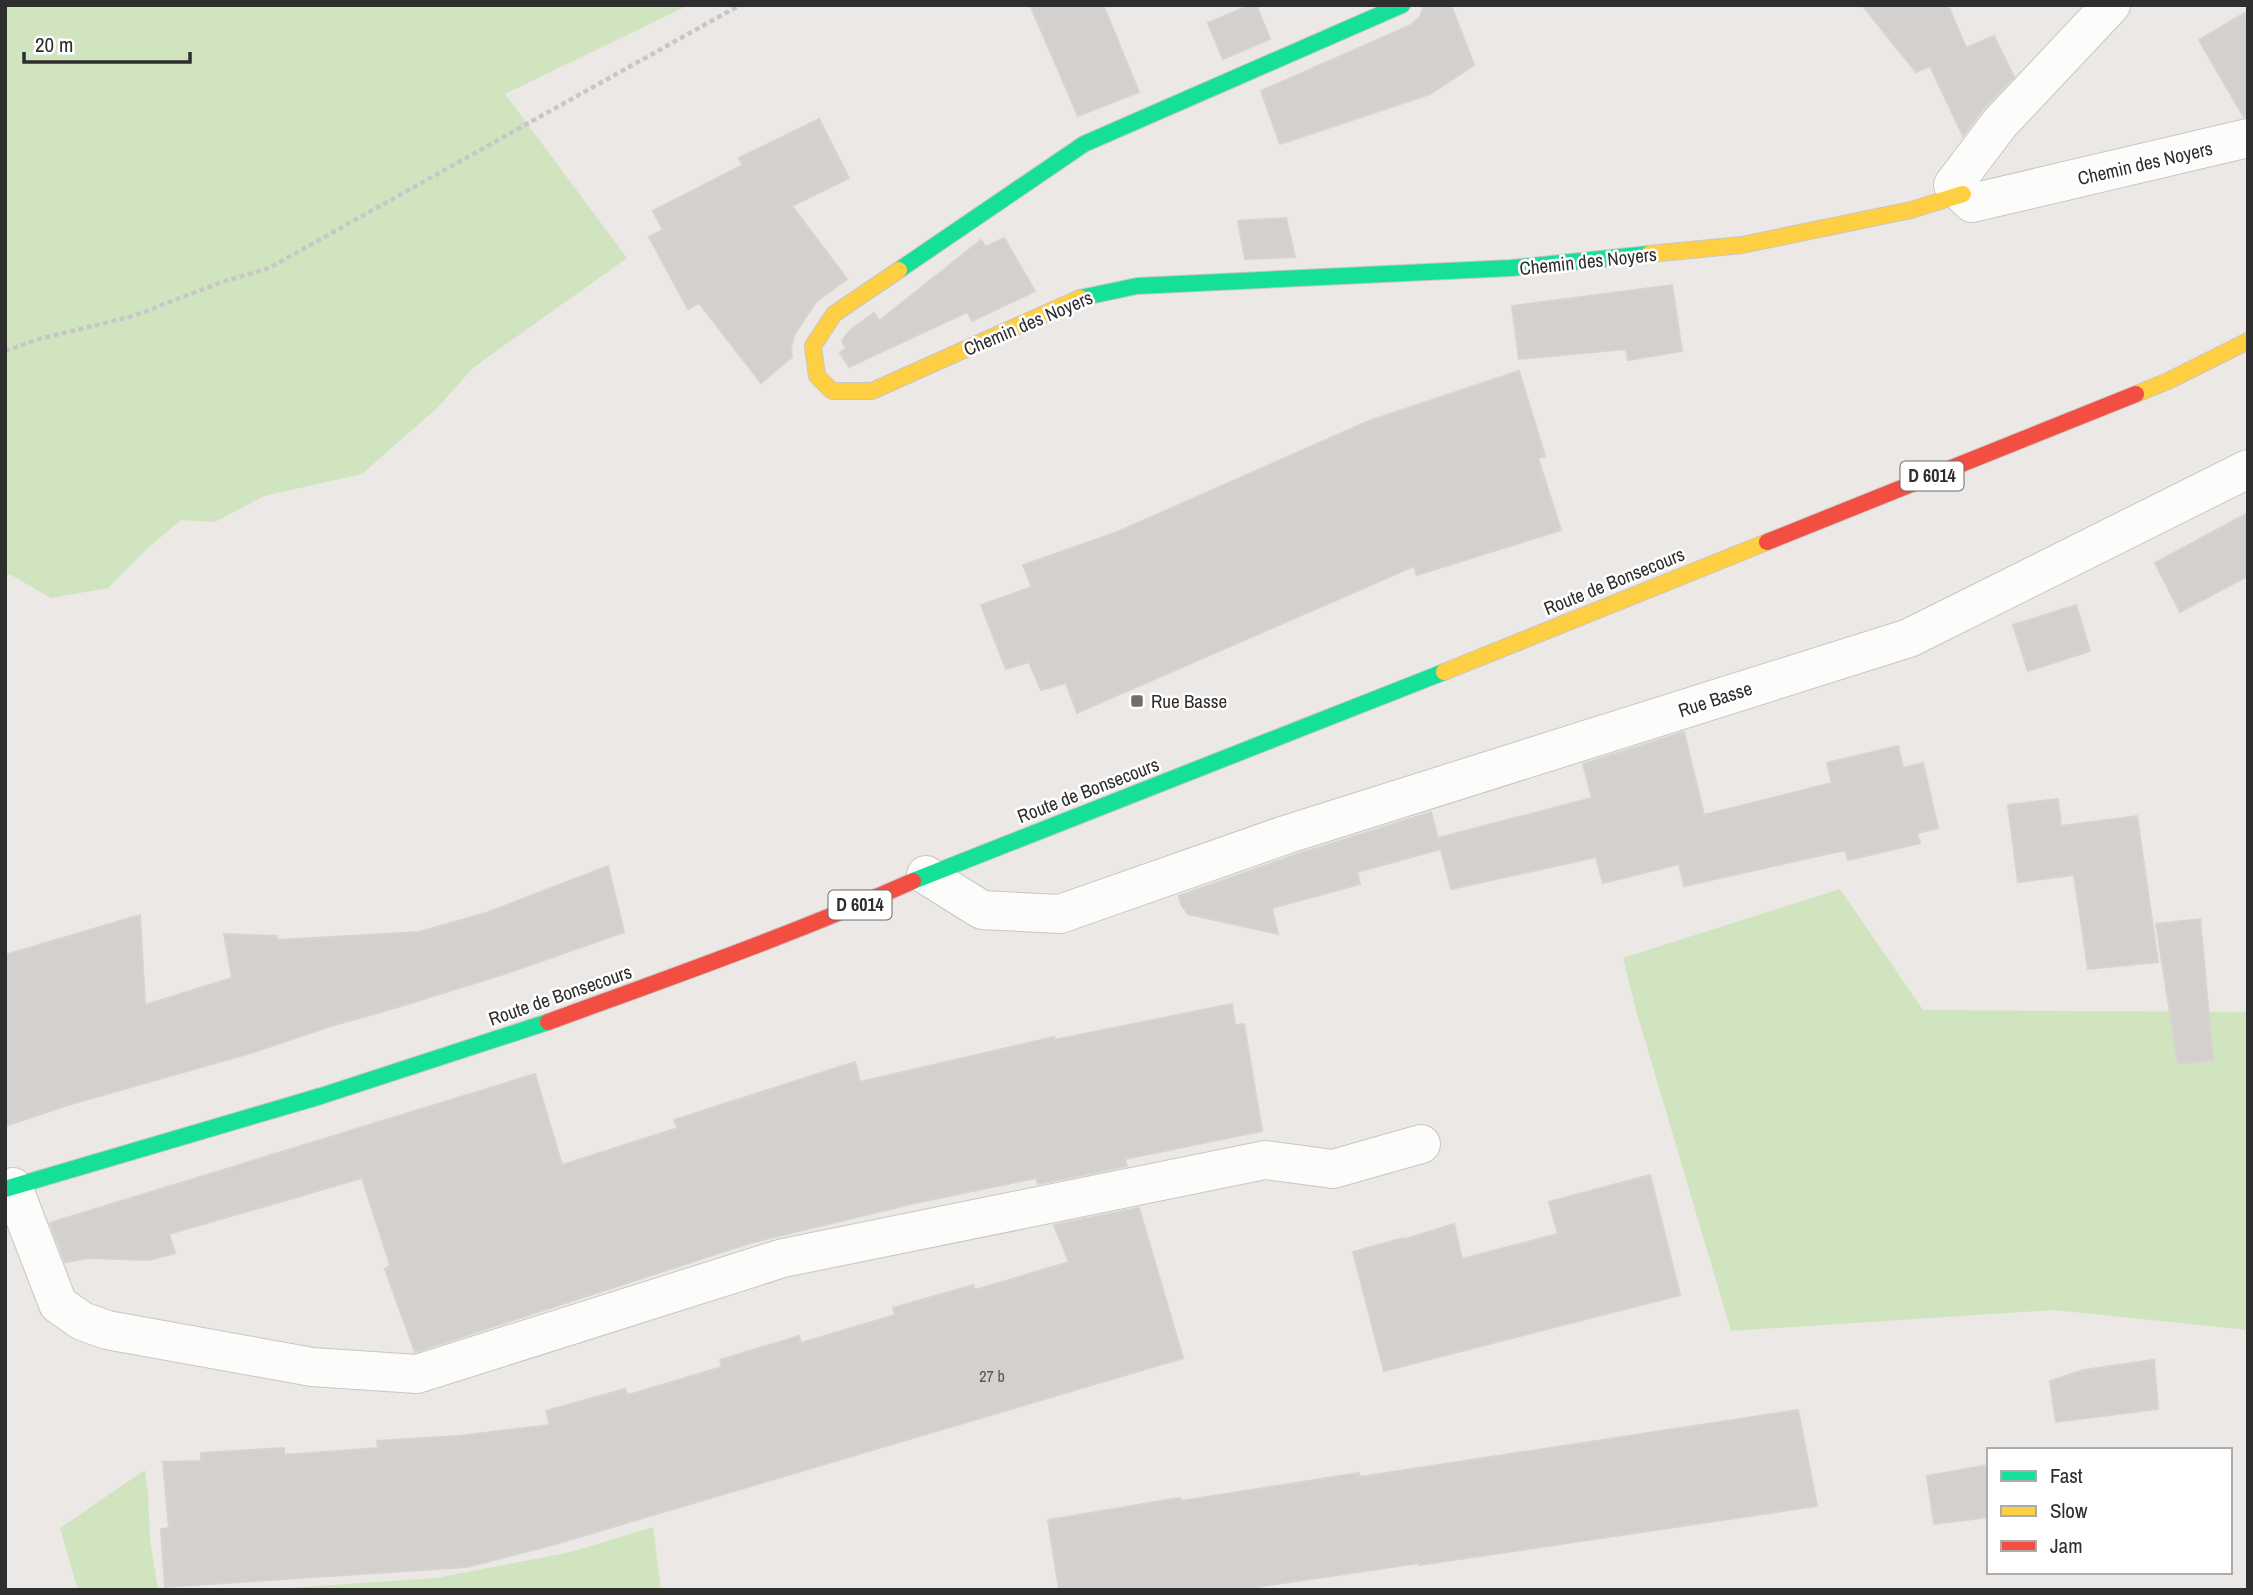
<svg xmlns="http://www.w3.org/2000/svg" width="2253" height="1595" font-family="'Archivo Narrow',sans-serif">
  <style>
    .green { fill: #d0e4c0 }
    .building { fill: #d3d0ce; stroke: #d6d4d1; stroke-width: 2 }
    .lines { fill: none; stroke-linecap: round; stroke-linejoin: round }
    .street-casing { stroke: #c8c6c7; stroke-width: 40 }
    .fast-casing { stroke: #c8c6c7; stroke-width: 18 }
    .slow-casing { stroke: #c8c6c7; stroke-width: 18 }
    .jam-casing { stroke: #c8c6c7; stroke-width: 18 }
    .path { stroke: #c8c7c7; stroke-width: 4.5; stroke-dasharray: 5 3.5; stroke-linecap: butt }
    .street { stroke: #fcfcfb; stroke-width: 38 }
    .fast { stroke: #16e098; stroke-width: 16 }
    .slow { stroke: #ffcf43; stroke-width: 16 }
    .jam { stroke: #f24e42; stroke-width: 16 }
    .poi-dot { fill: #706f6e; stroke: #fff; stroke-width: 2.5 }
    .labels { text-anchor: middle; stroke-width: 5; stroke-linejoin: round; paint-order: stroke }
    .number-label { font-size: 16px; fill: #585757 }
    .shield { fill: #fff; stroke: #6d6d6d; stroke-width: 2 }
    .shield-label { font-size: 18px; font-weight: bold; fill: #2e2e2e }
    .street-label { font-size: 19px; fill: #2e2e2e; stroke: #fff }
    .poi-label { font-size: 19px; fill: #2e2e2e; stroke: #fff; text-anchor: start }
  </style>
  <rect width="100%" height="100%" fill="#ebe8e5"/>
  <g class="green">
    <path d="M 5,5 L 689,5 L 505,94 L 627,258 L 474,367 L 437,408 L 362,474 L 264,496 L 215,522 L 181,520 L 148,548 L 108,588 L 51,598 L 11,575 L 5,575 Z"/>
    <path d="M 1840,889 L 1923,1010 L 2248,1012 L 2248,1330 L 2054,1310 L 1731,1331 L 1636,1010 L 1623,958 Z"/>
    <path d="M 145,1470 L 148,1494 L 150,1539 L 158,1590 L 78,1590 L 60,1528 Z"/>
    <path d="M 653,1527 L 661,1590 L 259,1590 L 436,1578 L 571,1552 Z"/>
  </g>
  <g class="building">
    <path d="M 1030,5 L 1103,5 L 1139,92 L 1078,116 Z"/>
    <path d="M 1250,5 L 1256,5 L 1270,39 L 1223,59 L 1208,23 Z"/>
    <path d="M 1424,5 L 1451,5 L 1474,65 L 1430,94 L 1280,144 L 1261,91 L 1411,25 L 1420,17 Z"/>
    <path d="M 1862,5 L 1948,5 L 1966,48 L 1994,36 L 2014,77 L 1984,108 L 1963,136 L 1930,66 L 1916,72 Z"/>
    <path d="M 2248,11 L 2248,117 L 2244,117 L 2199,40 Z"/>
    <path d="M 819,119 L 849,178 L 792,206 L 847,279 L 816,302 L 794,335 L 791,348 L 792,357 L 761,383 L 699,303 L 688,309 L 649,237 L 663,230 L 653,211 L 743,165 L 739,158 Z"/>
    <path d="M 1286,218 L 1295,257 L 1245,259 L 1238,221 Z"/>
    <path d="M 1004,238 L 1035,291 L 972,321 L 967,312 L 849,367 L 840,353 L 846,348 L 842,341 L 850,330 L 874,313 L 879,321 L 981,240 L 986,247 Z"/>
    <path d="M 1672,285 L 1682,351 L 1628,360 L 1626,349 L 1519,359 L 1512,306 Z"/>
    <path d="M 1519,371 L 1545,456 L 1538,458 L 1561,530 L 1417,575 L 1414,566 L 1077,713 L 1066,683 L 1041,690 L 1029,662 L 1006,669 L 981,605 L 1032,587 L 1023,565 L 1115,533 L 1369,421 Z"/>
    <path d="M 2248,513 L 2248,576 L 2180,612 L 2155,563 Z"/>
    <path d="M 2076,605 L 2090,651 L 2028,671 L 2013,625 Z"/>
    <path d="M 1684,732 L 1704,815 L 1832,783 L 1827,763 L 1898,746 L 1903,768 L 1923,763 L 1938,828 L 1917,833 L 1920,843 L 1848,860 L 1845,850 L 1684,886 L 1679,864 L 1603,883 L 1596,857 L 1451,889 L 1438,838 L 1592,798 L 1583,764 Z"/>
    <path d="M 2058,799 L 2061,826 L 2137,816 L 2158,962 L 2088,969 L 2074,875 L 2018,882 L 2008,805 Z"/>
    <path d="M 1431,812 L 1441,849 L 1357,872 L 1360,884 L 1272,908 L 1278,934 L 1188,914 L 1181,904 L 1179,896 L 1292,856 Z"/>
    <path d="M 608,866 L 624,932 L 504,974 L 398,1007 L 331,1026 L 254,1052 L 68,1105 L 5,1126 L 5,955 L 140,915 L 145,1005 L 232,978 L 224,934 L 277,936 L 278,940 L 419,932 L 486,913 Z"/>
    <path d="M 2200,919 L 2213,1060 L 2178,1064 L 2156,924 Z"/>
    <path d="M 1232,1004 L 1235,1025 L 1244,1024 L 1262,1131 L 1125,1159 L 1127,1166 L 1038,1184 L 1036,1178 L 915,1203 L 750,1243 L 415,1352 L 385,1269 L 390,1265 L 362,1178 L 169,1234 L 175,1253 L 149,1260 L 88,1258 L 65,1262 L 50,1223 L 535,1074 L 562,1165 L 678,1128 L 674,1120 L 855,1062 L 860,1082 L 1054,1037 L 1054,1040 Z"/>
    <path d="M 1650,1175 L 1680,1295 L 1384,1371 L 1353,1252 L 1403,1238 L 1403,1240 L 1454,1224 L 1462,1259 L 1558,1234 L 1549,1202 Z"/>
    <path d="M 1139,1208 L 1183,1358 L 552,1545 L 467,1567 L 165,1587 L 161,1529 L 169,1528 L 163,1462 L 201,1461 L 201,1453 L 284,1448 L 284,1455 L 378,1448 L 377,1441 L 459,1436 L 550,1425 L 546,1411 L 625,1389 L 628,1395 L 722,1367 L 720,1360 L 799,1336 L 801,1343 L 895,1315 L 893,1308 L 973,1285 L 975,1290 L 1069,1262 L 1054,1225 Z"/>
    <path d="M 2154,1360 L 2158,1409 L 2056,1422 L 2050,1381 L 2084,1370 Z"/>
    <path d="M 1798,1410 L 1817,1506 L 1419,1565 L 1419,1563 L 1237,1590 L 1059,1590 L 1048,1520 L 1180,1498 L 1181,1501 L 1359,1473 L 1360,1477 Z"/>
    <path d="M 1989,1465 L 1989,1517 L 1934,1524 L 1927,1476 Z"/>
  </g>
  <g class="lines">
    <defs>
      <g id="street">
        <path d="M 2111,5 L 2000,123 L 1953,185 L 1972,203 L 2248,138"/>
        <path d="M 926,875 L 982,910 L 1060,914 L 1285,835 L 1909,638 L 2248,469"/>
        <path d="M 13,1187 L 58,1304 L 82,1321 L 107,1330 L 312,1367 L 417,1374 L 783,1258 L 1265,1160 L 1333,1169 L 1421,1144"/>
      </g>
      <g id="fast">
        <path d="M 899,270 L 1084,144 L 1402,5"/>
        <path d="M 1080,298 L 1137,286 L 1511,268 L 1649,254"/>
        <path d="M 913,881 L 1444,672"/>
        <path d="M 5,1189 L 321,1096 L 548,1022"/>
      </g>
      <g id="slow">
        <path d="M 1649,254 L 1742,245 L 1911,210 L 1963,194"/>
        <path d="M 899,270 L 834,314 L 813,346 L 817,376 L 832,391 L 872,391 L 1080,298"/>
        <path d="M 2136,394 L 2168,381 L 2248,341"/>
        <path d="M 1444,672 L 1767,542"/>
      </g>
      <g id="jam">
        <path d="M 1767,542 L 2136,394"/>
        <path d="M 548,1022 C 671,977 794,934 913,881"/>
      </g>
    </defs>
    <use href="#street" class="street-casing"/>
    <use href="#fast" class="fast-casing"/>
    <use href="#slow" class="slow-casing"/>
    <use href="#jam" class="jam-casing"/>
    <path class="path" d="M 5,351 L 39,339 L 133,316 L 222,282 L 269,268 L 740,5"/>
    <use href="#street" class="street"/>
    <use href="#fast" class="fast"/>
    <use href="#slow" class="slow"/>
    <use href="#jam" class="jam"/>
  </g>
  <rect class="poi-dot" x="1130" y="694" width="14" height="14" rx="3.5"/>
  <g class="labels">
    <g class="number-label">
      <text x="992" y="1382">27 b</text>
    </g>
    <g class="shield">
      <rect x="1900.5" y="461.5" width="63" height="29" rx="5"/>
      <rect x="828.5" y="890.5" width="63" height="29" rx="5"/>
    </g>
    <g class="shield-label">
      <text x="1932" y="482">D 6014</text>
      <text x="860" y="911">D 6014</text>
    </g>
    <g class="street-label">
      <text transform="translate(2145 163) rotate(-13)" y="7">Chemin des Noyers</text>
      <text transform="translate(1588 261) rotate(-6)" y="7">Chemin des Noyers</text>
      <text transform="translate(1028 323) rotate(-23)" y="7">Chemin des Noyers</text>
      <text transform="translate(1614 581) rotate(-22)" y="7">Route de Bonsecours</text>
      <text transform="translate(1715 699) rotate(-18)" y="7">Rue Basse</text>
      <text transform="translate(1088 790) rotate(-21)" y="7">Route de Bonsecours</text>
      <text transform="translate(560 995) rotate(-19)" y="7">Route de Bonsecours</text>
    </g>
    <g class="poi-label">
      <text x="1151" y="708">Rue Basse</text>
    </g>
  </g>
  <rect width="2253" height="1595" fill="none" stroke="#2e2e2e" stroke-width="14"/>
  <rect x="1987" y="1448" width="245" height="126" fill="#ffffff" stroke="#ababab" stroke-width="2"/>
  <rect x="2001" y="1471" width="35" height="10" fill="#16e098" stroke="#ababab" stroke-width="2"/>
  <text x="2050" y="1483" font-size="21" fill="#2e2e2e">Fast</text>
  <rect x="2001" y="1506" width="35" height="10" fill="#ffcf43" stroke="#ababab" stroke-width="2"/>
  <text x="2050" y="1518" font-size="21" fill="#2e2e2e">Slow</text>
  <rect x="2001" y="1541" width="35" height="10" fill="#f24e42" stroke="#ababab" stroke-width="2"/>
  <text x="2050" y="1553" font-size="21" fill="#2e2e2e">Jam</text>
  <path d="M24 52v10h166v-10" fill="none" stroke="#2e2e2e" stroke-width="3.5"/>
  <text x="35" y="52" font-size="21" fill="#2e2e2e" stroke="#ffffff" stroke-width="5" paint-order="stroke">20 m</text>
</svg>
